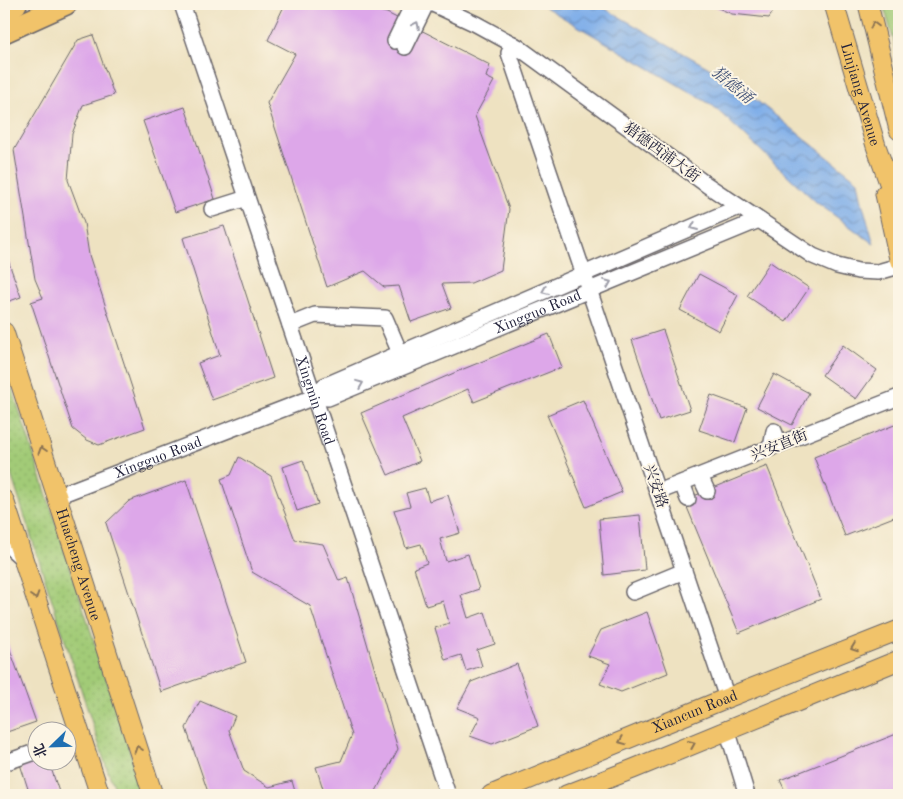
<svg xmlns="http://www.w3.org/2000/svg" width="903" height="799" font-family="'Old Standard TT','Noto Serif SC',serif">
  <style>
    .grass { fill: url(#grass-dots); stroke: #627659 }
    .park { fill: #a2cb77; stroke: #627659 }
    .water { fill: url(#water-waves); stroke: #506892 }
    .building { fill: #dda7e9 }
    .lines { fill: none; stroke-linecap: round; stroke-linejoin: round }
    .minor-casing { stroke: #69656a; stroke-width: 18 }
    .major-casing { stroke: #69656a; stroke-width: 21 }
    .highway-casing { stroke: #69656a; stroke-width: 24 }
    .minor { stroke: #fff; stroke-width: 15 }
    .major { stroke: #f1c36a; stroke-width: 19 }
    .highway { stroke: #f1c36a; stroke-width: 21 }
    .oneway { stroke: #9c9ca7 }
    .oneway2 { stroke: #8a7252 }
    .labels { text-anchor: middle; stroke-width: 4; stroke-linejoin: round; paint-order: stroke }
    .street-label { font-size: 15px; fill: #22223b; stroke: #fcf5e5 }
    .water-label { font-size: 16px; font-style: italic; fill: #435378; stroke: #fcf5e5 }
  </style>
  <defs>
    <pattern id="grass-dots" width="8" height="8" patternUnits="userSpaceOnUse" patternTransform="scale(1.25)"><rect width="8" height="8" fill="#a2cb77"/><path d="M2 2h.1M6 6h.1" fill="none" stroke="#8bae68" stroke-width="1.8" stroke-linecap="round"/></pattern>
    <pattern id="water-waves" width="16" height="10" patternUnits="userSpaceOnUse" patternTransform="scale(1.25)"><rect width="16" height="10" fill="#7faee9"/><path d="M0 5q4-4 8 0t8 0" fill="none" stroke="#688dbe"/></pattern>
  </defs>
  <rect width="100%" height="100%" fill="#fcf5e5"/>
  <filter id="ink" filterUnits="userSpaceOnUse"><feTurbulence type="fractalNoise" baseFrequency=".02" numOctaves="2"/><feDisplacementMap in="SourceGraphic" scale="10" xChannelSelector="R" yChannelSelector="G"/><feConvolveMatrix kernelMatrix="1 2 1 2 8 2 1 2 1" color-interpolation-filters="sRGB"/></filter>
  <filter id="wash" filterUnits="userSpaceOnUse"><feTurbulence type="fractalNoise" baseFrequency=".0096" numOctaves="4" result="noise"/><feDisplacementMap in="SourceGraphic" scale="20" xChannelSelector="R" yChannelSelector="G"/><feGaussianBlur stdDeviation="1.12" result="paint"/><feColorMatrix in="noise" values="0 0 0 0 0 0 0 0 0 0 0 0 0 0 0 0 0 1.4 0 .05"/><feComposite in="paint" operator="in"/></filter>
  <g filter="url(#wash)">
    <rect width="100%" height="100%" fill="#eee2c1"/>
    <path class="grass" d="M 4,363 L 144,795 L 118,795 L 108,772 L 4,453 Z"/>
    <path class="park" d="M 883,4 L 899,4 L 899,58 Z"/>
    <path class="water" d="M 540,4 L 597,4 L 732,81 L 858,181 L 862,202 L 874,244 L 816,202 L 712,105 Z"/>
    <g id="blocks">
      <g class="building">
        <path d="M 285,4 L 351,4 L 387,13 L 490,65 L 486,77 L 494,81 L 475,116 L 509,209 L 501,270 L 471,283 L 442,284 L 451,308 L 411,322 L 399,286 L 384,287 L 365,271 L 327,287 L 267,103 L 295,54 L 268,40 Z"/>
        <path d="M 709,4 L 778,4 L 769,18 L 732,14 Z"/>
        <path d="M 93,35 L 114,95 L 83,105 L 72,134 L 68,180 L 84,223 L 89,255 L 145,428 L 99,445 L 87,440 L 73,429 L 31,302 L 43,298 L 35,279 L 14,150 L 78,40 Z"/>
        <path d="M 185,107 L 215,199 L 175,212 L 143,121 Z"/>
        <path d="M 224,226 L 273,378 L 212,400 L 198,363 L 220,355 L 183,238 Z"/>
        <path d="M 4,249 L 21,297 L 4,303 Z"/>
        <path d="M 770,262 L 809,288 L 786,322 L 747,296 Z"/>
        <path d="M 699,274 L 738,295 L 719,331 L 680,310 Z"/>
        <path d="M 663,330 L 690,410 L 659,420 L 632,340 Z"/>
        <path d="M 549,334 L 562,367 L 474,402 L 468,389 L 402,418 L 420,461 L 388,475 L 361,413 L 461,370 Z"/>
        <path d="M 843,345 L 877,370 L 856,399 L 822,375 Z"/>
        <path d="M 774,374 L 809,393 L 792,425 L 757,407 Z"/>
        <path d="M 711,395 L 747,408 L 735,442 L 699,430 Z"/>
        <path d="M 583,400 L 622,492 L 586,507 L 547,415 Z"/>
        <path d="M 897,424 L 899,429 L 899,515 L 845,536 L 814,457 Z"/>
        <path d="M 239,457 L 271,476 L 295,540 L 323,544 L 339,581 L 348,578 L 398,749 L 374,795 L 325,795 L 316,767 L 341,761 L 352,735 L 310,606 L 252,572 L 221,479 L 231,475 Z"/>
        <path d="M 303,460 L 318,504 L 297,511 L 283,467 Z"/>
        <path d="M 767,466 L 821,599 L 739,633 L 684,500 Z"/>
        <path d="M 186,480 L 246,662 L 161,692 L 106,523 L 129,501 Z"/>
        <path d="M 425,488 L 429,501 L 448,495 L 460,533 L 440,539 L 446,561 L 468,554 L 479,589 L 461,595 L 468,618 L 485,612 L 495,644 L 477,650 L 482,666 L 466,671 L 461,655 L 445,660 L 435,628 L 449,623 L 443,601 L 426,606 L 414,568 L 427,563 L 421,544 L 406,548 L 394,510 L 410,506 L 406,493 Z"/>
        <path d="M 640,515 L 645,570 L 604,575 L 599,519 Z"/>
        <path d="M 647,612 L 668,673 L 621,692 L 600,684 L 610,664 L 588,656 L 601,630 Z"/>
        <path d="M 4,633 L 36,722 L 4,733 Z"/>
        <path d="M 517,664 L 538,726 L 492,744 L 470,736 L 480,717 L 457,708 L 471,682 Z"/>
        <path d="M 200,701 L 235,716 L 229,730 L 244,771 L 269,787 L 292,781 L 296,795 L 209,795 L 186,728 Z"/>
        <path d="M 899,733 L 899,795 L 787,795 L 780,780 Z"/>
        <path d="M 38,754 L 38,762 L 49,762 L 60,795 L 30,795 L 19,761 Z"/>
      </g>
    </g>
  </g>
  <g filter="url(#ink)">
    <use href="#blocks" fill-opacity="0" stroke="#69656a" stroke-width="1"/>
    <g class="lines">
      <defs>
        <g id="minor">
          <path id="s1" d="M 182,4 L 448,795"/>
          <path d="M 433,4 L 476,24 L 518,47 L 707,185 L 813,256 L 837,266 L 858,271 L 878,272 L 899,266"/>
          <path d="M 395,41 L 413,4"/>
          <path d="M 513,44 L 509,53 L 727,698"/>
          <path d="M 405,47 L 426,4"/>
          <path d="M 212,209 L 247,198"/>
          <path d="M 290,325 L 315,315 L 385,318 L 400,353"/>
          <path d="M 314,397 L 324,386 L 739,207"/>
          <path d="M 771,448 L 774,431 L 779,444"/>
          <path d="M 700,476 L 707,491"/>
          <path d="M 682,483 L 688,499"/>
          <path d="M 658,492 L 899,397"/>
          <path id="s2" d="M 57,496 L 314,397 L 328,398 L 759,220"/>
          <path d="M 4,542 L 23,559"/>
          <path d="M 633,592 L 684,571"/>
          <path d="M 727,729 L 747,795"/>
          <path d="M 68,739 L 79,735"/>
          <path d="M 4,763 L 38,751"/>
        </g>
        <g id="major">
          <path id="s3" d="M 834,4 L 876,146 L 899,211"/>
          <path d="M 868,4 L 899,130"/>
          <path d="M 885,194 L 899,259"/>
          <path id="s4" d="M 4,332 L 153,795"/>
          <path d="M 4,500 L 100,795"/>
          <path id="s5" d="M 491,795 L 727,698 L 899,630"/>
          <path d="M 566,795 L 633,769 L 899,660"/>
        </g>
        <g id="highway">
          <path d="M 4,10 L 16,4"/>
          <path d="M 4,32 L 66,4"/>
        </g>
      </defs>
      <use href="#minor" class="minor-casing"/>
      <use href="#major" class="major-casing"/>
      <use href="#highway" class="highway-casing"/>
      <use href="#minor" class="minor"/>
      <use href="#major" class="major"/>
      <use href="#highway" class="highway"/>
    </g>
    <defs><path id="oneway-chevron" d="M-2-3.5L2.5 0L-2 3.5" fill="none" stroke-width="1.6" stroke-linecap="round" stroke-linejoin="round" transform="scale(1.25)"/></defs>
    <g class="oneway">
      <use href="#oneway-chevron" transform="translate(416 25) rotate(-64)"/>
      <use href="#oneway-chevron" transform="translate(694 227) rotate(157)"/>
      <use href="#oneway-chevron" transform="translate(608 283) rotate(-22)"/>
      <use href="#oneway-chevron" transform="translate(545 291) rotate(157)"/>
      <use href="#oneway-chevron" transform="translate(360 384) rotate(-22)"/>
    </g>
    <g class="oneway2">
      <use href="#oneway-chevron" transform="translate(874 25) rotate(-105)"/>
      <use href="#oneway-chevron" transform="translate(42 450) rotate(-108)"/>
      <use href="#oneway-chevron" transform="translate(35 596) rotate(72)"/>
      <use href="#oneway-chevron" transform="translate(854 648) rotate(159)"/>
      <use href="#oneway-chevron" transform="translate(622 741) rotate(158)"/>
      <use href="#oneway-chevron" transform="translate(692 744) rotate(-23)"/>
      <use href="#oneway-chevron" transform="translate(138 749) rotate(-108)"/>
    </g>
  </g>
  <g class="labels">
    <g class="street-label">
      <text dy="5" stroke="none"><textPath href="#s3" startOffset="94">Linjiang Avenue</textPath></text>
      <text transform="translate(662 152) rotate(36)" y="5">猎德西浦大街</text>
      <text dy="5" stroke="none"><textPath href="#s2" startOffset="516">Xingguo Road</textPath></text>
      <text dy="5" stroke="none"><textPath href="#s1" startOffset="418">Xingmin Road</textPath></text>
      <text transform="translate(779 445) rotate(-22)" y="5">兴安直街</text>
      <text dy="5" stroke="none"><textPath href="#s2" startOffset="108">Xingguo Road</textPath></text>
      <text transform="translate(656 486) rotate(71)" y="5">兴安路</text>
      <text dy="5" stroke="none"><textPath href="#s4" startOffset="244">Huacheng Avenue</textPath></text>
      <text dy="5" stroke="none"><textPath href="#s5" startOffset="220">Xiancun Road</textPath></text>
    </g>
    <g class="water-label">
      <text transform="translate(733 84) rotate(40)" y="6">猎德涌</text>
    </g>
  </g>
  <rect width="903" height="799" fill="none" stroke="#fcf5e5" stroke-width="20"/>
  <g transform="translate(52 746) rotate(247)"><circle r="24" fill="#fcf5e5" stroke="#a5a1a1"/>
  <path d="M0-4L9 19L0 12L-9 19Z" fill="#1f6fb2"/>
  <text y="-8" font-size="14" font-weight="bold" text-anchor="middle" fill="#22223b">北</text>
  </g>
</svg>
